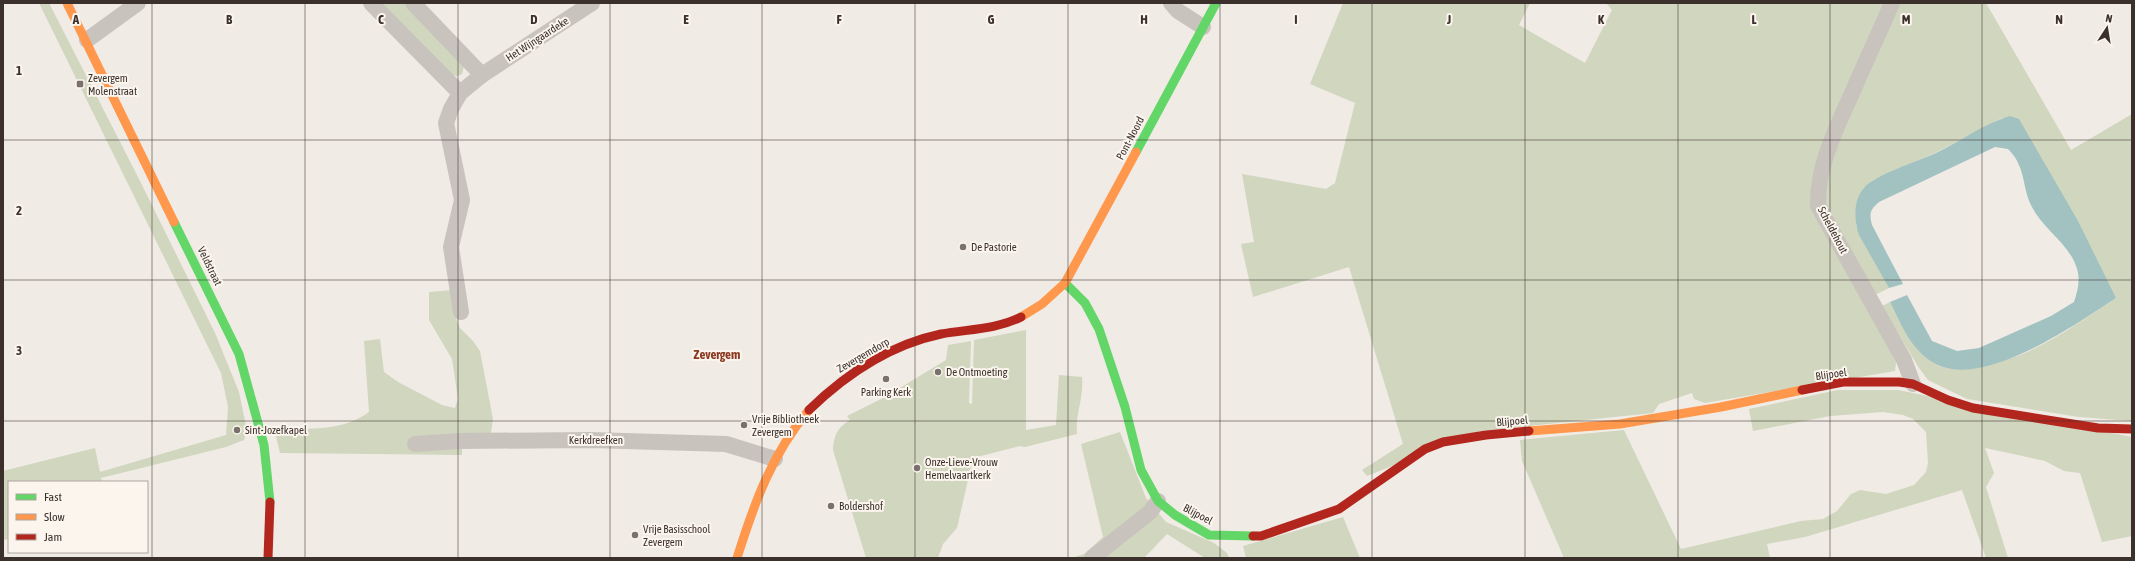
<svg xmlns="http://www.w3.org/2000/svg" width="2135" height="561" font-family="'Asap Condensed',sans-serif">
  <style>
    .green { fill: #d1d6bf }
    .water { fill: #a1c2c1 }
    .lines { fill: none; stroke-linecap: round; stroke-linejoin: round }
    .street { stroke: #c9c3be; stroke-width: 16 }
    .fast { stroke: #63d668; stroke-width: 9 }
    .slow { stroke: #ff974d; stroke-width: 9 }
    .jam { stroke: #b3261e; stroke-width: 9 }
    .grid { fill: none; stroke: #3b302b; stroke-width: 1; stroke-opacity: 0.55 }
    .poi-dot { fill: #7a716c; stroke: #fbf5ee; stroke-width: 1.5 }
    .labels { text-anchor: middle; stroke-width: 4; stroke-linejoin: round; paint-order: stroke }
    .street-label { font-size: 11px; fill: #3b302b; stroke: #fbf5ee }
    .poi-label { font-size: 11px; fill: #3b302b; stroke: #fbf5ee; text-anchor: start }
    .quarter-label { font-size: 13px; font-weight: bold; fill: #8c3b22; stroke: #fbf5ee }
    .grid-label { font-size: 13px; text-anchor: middle; font-weight: bold; fill: #3b302b; stroke: #fbf5ee; stroke-width: 4; stroke-linejoin: round; paint-order: stroke }
  </style>
  <rect width="100%" height="100%" fill="#f0ebe5"/>
  <g class="green">
    <path d="M 39,3 L 49,3 L 140,181 L 215,333 L 239,392 L 247,431 L 244,440 L 226,447 L 101,478 L 102,482 L 9,482 L 9,539 L 3,540 L 3,471 L 95,448 L 100,472 L 226,435 L 228,407 L 221,373 Z"/>
    <path d="M 379,3 L 404,3 L 461,60 L 464,66 L 462,74 L 457,76 L 449,74 Z"/>
    <path d="M 1343,3 L 1530,3 L 1519,25 L 1585,63 L 1612,10 L 1606,3 L 1880,3 L 1885,5 L 1814,178 L 1811,210 L 1885,336 L 1896,363 L 1895,371 L 1705,403 L 1694,399 L 1692,393 L 1659,404 L 1653,413 L 1480,431 L 1367,476 L 1362,470 L 1403,444 L 1349,267 L 1253,297 L 1241,244 L 1254,242 L 1242,174 L 1326,189 L 1335,183 L 1355,103 L 1310,84 Z"/>
    <path d="M 1897,3 L 1986,3 L 2071,150 L 2132,114 L 2132,421 L 2079,417 L 1967,399 L 1928,380 L 1919,368 L 1882,306 L 1890,302 C 1901,325 1912,349 1934,363 C 1942,369 1954,369 1963,368 C 2021,366 2069,329 2116,298 L 2002,118 L 1937,152 L 1874,180 L 1856,225 L 1889,288 L 1875,295 L 1827,213 L 1822,193 L 1825,172 Z"/>
    <path d="M 453,290 L 456,319 L 460,328 L 473,341 L 480,351 L 493,419 L 491,433 L 482,436 L 462,436 L 462,455 L 280,453 L 274,428 C 306,429 342,432 369,412 L 364,341 L 380,339 L 384,372 L 398,382 L 442,405 L 455,408 L 458,399 L 452,359 L 429,320 L 429,292 Z"/>
    <path d="M 1026,330 L 1026,430 L 1056,425 L 1059,375 L 1082,377 C 1084,398 1075,414 1077,434 L 1025,447 L 1020,446 L 973,458 L 957,528 L 943,544 L 938,558 L 866,558 L 833,450 C 834,435 837,428 850,420 L 847,416 L 885,397 L 946,360 L 948,345 L 971,341 L 969,403 L 972,404 L 974,340 Z"/>
    <path d="M 1838,390 L 1898,390 L 2132,437 L 2132,536 L 2102,542 L 2080,473 L 2064,471 L 2045,461 L 1985,448 L 1994,473 L 1986,487 L 2008,558 L 1986,558 L 1962,490 L 1805,537 L 1767,544 L 1770,558 L 1564,558 L 1522,461 L 1520,440 L 1624,430 L 1681,549 L 1801,521 L 1823,519 L 1837,511 L 1851,494 L 1860,490 L 1886,494 L 1914,485 L 1926,472 L 1928,463 L 1926,432 L 1913,419 L 1903,415 L 1883,412 L 1830,416 L 1753,431 L 1749,409 Z"/>
    <path d="M 1120,432 L 1146,498 L 1166,522 L 1214,543 L 1227,553 L 1229,558 L 1205,558 L 1167,534 L 1144,558 L 1072,558 L 1084,554 L 1103,537 L 1081,444 Z"/>
    <path d="M 1343,517 L 1360,558 L 1246,558 L 1243,546 Z"/>
  </g>
  <path class="water" d="M 2010,116 L 2019,119 L 2078,221 L 2116,298 C 2076,324 1982,391 1934,363 C 1911,350 1901,324 1890,302 L 1907,295 L 1932,341 L 1957,351 L 1979,348 L 2051,316 L 2074,302 C 2078,290 2081,278 2076,266 C 2068,243 2043,229 2032,207 C 2021,186 2027,168 2008,149 L 1995,147 L 1879,202 C 1870,210 1869,213 1872,225 L 1903,284 L 1889,288 L 1859,235 C 1854,220 1853,200 1864,188 C 1874,175 1919,161 1936,153 C 1961,141 1983,124 2010,116 Z"/>
  <g class="lines">
    <g class="street">
      <path d="M 371,3 L 460,93"/>
      <path d="M 413,3 L 482,75"/>
      <path d="M 1171,3 L 1178,11 L 1203,27"/>
      <path d="M 1892,3 C 1879,33 1865,63 1852,93 C 1836,129 1817,166 1818,206 L 1904,360 L 1913,384"/>
      <path d="M 87,40 L 138,3"/>
      <path d="M 461,312 L 451,247 L 462,200 L 446,123 L 451,109 L 460,93 L 482,75 L 592,3"/>
      <path d="M 415,444 L 459,441 L 591,440 L 726,444 L 775,459"/>
      <path d="M 1092,558 L 1150,512 L 1158,501"/>
    </g>
    <g class="fast">
      <path d="M 1136,152 L 1216,3"/>
      <path d="M 174,222 L 239,354 L 264,445 L 270,502"/>
      <path d="M 1065,283 L 1085,303 L 1099,329 L 1125,407 L 1141,470 L 1158,501 L 1175,515 L 1209,535 L 1253,536"/>
    </g>
    <g class="slow">
      <path d="M 67,3 L 174,222"/>
      <path d="M 1021,317 L 1042,304 L 1065,283 L 1136,152"/>
      <path d="M 1529,431 L 1620,424 L 1721,407 L 1802,390"/>
      <path d="M 737,558 C 754,504 772,453 809,410"/>
    </g>
    <g class="jam">
      <path d="M 1802,390 L 1843,382 L 1899,382 L 1913,384 L 1948,400 L 1973,408 L 2098,428 L 2132,429"/>
      <path d="M 809,410 C 846,374 889,345 941,334 C 968,329 995,330 1021,317"/>
      <path d="M 1253,536 L 1261,536 L 1339,509 L 1425,449 L 1443,442 L 1486,435 L 1529,431"/>
      <path d="M 268,558 L 270,502"/>
    </g>
  </g>
  <path class="grid" d="M 152,3 L 152,558M 305,3 L 305,558M 458,3 L 458,558M 610,3 L 610,558M 762,3 L 762,558M 915,3 L 915,558M 1068,3 L 1068,558M 1220,3 L 1220,558M 1372,3 L 1372,558M 1525,3 L 1525,558M 1678,3 L 1678,558M 1830,3 L 1830,558M 1982,3 L 1982,558M 3,140 L 2132,140M 3,280 L 2132,280M 3,421 L 2132,421"/>
  <g class="poi-dot">
    <rect x="76" y="80" width="8" height="8" rx="2"/>
    <circle cx="963" cy="247" r="4"/>
    <circle cx="938" cy="372" r="4"/>
    <circle cx="886" cy="379" r="4"/>
    <circle cx="744" cy="425" r="4"/>
    <circle cx="237" cy="430" r="4"/>
    <circle cx="917" cy="468" r="4"/>
    <circle cx="831" cy="506" r="4"/>
    <circle cx="635" cy="535" r="4"/>
  </g>
  <g class="labels">
    <g class="street-label">
      <text transform="translate(537 39) rotate(-33)" y="4">Het Wijngaardeke</text>
      <text transform="translate(1130 138) rotate(-62)" y="4">Pont-Noord</text>
      <text transform="translate(1833 230) rotate(62)" y="4">Scheldehout</text>
      <text transform="translate(210 266) rotate(64)" y="4">Veldstraat</text>
      <text transform="translate(863 355) rotate(-30)" y="4">Zevergemdorp</text>
      <text transform="translate(1831 374) rotate(-8)" y="4">Blijpoel</text>
      <text transform="translate(1512 421) rotate(-5)" y="4">Blijpoel</text>
      <text x="596" y="444">Kerkdreefken</text>
      <text transform="translate(1198 514) rotate(28)" y="4">Blijpoel</text>
    </g>
    <g class="poi-label">
      <text x="88" y="82">Zevergem<tspan x="88" dy="13">Molenstraat</tspan></text>
      <text x="971" y="251">De Pastorie</text>
      <text x="946" y="376">De Ontmoeting</text>
      <text x="886" y="396" text-anchor="middle">Parking Kerk</text>
      <text x="752" y="423">Vrije Bibliotheek<tspan x="752" dy="13">Zevergem</tspan></text>
      <text x="245" y="434">Sint-Jozefkapel</text>
      <text x="925" y="466">Onze-Lieve-Vrouw<tspan x="925" dy="13">Hemelvaartkerk</tspan></text>
      <text x="839" y="510">Boldershof</text>
      <text x="643" y="533">Vrije Basisschool<tspan x="643" dy="13">Zevergem</tspan></text>
    </g>
    <g class="quarter-label">
      <text x="717" y="359">Zevergem</text>
    </g>
  </g>
  <g class="grid-label">
    <text x="76" y="24">A</text>
    <text x="229" y="24">B</text>
    <text x="381" y="24">C</text>
    <text x="534" y="24">D</text>
    <text x="686" y="24">E</text>
    <text x="839" y="24">F</text>
    <text x="991" y="24">G</text>
    <text x="1144" y="24">H</text>
    <text x="1296" y="24">I</text>
    <text x="1449" y="24">J</text>
    <text x="1601" y="24">K</text>
    <text x="1754" y="24">L</text>
    <text x="1906" y="24">M</text>
    <text x="2059" y="24">N</text>
    <text x="19" y="75">1</text>
    <text x="19" y="215">2</text>
    <text x="19" y="355">3</text>
  </g>
  <rect width="2135" height="561" fill="none" stroke="#3b302b" stroke-width="8"/>
  <rect x="8" y="481" width="140" height="72" fill="#fbf5ee" stroke="#aea6a0"/>
  <rect x="16" y="494" width="20" height="6" fill="#63d668" stroke="#aea6a0"/>
  <text x="44" y="501" font-size="12" fill="#3b302b">Fast</text>
  <rect x="16" y="514" width="20" height="6" fill="#ff974d" stroke="#aea6a0"/>
  <text x="44" y="521" font-size="12" fill="#3b302b">Slow</text>
  <rect x="16" y="534" width="20" height="6" fill="#b3261e" stroke="#aea6a0"/>
  <text x="44" y="541" font-size="12" fill="#3b302b">Jam</text>
  <g transform="translate(2107 28) rotate(12)" stroke="#fbf5ee" stroke-width="3" paint-order="stroke">
  <path d="M0-3L7 15L0 10L-7 15Z" fill="#3b302b"/>
  <text y="-6" font-size="11" font-weight="bold" text-anchor="middle" fill="#3b302b">N</text>
  </g>
</svg>
